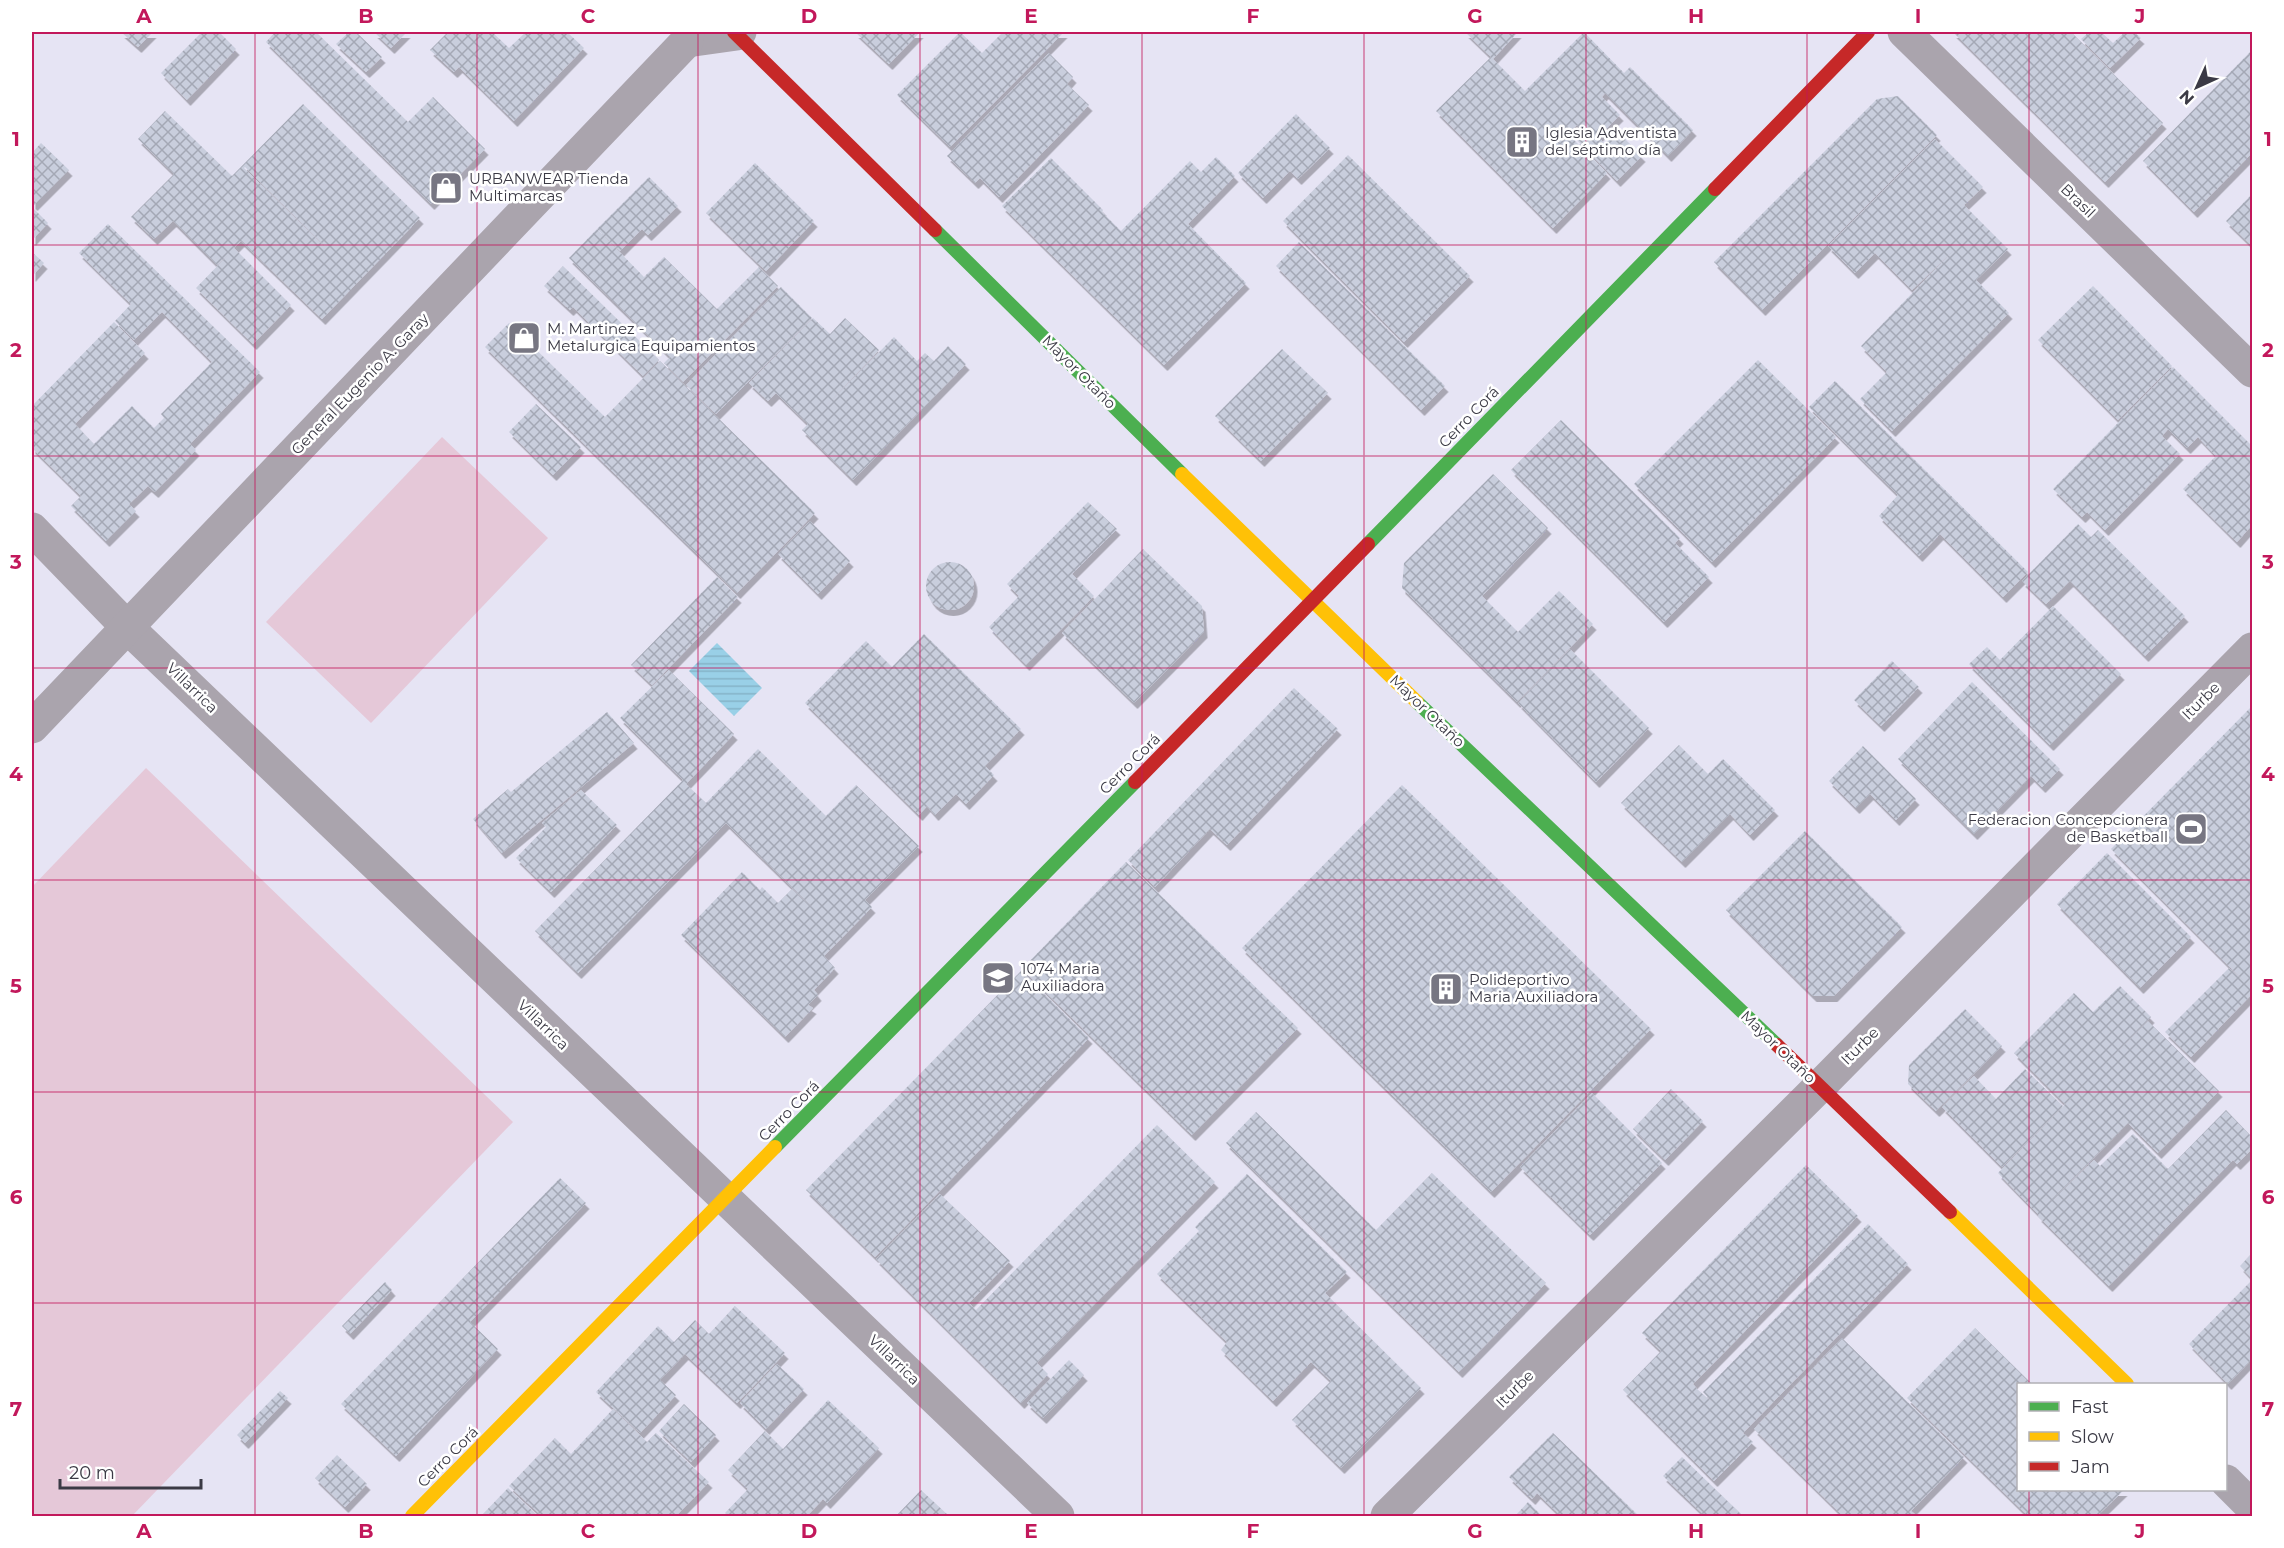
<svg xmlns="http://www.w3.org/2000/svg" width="2284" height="1548" font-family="Montserrat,sans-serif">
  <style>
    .park { fill: #e5c8d8 }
    .water { fill: url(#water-rules) }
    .building { fill: url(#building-cross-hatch); fill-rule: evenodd; filter: url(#shadow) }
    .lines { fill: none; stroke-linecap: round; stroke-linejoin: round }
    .street { stroke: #aaa4ad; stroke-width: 33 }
    .fast { stroke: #4caf50; stroke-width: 14 }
    .slow { stroke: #ffc107; stroke-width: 14 }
    .jam { stroke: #c62828; stroke-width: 14 }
    .grid { fill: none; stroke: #c2185b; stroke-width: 1.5; stroke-opacity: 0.55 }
    .labels { text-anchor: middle; stroke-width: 5; stroke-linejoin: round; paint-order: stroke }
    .poi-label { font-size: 15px; fill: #3b3a45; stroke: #fff; text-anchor: start }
    .street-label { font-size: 15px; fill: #3b3a45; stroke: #fff }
    .neatline { fill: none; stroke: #c2185b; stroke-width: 2 }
    .grid-label { font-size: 20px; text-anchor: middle; font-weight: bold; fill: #c2185b }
  </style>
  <defs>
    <pattern id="water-rules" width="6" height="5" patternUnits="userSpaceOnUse" patternTransform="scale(1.5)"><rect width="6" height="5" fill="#99d0e7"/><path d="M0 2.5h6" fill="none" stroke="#85b3c8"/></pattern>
    <pattern id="building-cross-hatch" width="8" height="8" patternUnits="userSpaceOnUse" patternTransform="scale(1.5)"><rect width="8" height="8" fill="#c9cedd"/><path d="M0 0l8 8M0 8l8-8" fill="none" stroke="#a4a8b5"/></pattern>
    <filter id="shadow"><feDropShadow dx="3.5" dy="6" stdDeviation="0" flood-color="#0004"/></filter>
  </defs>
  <rect width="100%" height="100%" fill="#e6e4f4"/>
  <g class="park">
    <path d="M 442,437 L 548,538 L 371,723 L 266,622 Z"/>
    <path d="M 146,768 L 513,1122 L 132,1516 L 32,1516 L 32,887 Z"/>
  </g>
  <path class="water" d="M 717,643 L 762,688 L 734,716 L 689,671 Z"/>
  <g class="building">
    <path d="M 121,32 L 153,32 L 138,47 Z"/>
    <path d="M 202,32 L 219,32 L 236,49 L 187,100 L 161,73 Z"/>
    <path d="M 275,32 L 316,32 L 408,122 L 433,97 L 485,149 L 431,204 L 266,42 Z"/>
    <path d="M 349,32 L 356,32 L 382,57 L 366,72 L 336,44 Z"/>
    <path d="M 374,32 L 407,32 L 391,48 Z"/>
    <path d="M 448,32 L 492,32 L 509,48 L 526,32 L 567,32 L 584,48 L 514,121 L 459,67 L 454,72 L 430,50 Z"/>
    <path d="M 855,32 L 920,32 L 889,64 Z"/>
    <path d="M 960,32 L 982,53 L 1003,32 L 1064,32 L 950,147 L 897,95 Z"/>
    <path d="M 1465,32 L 1518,32 L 1493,59 L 1525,91 L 1584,32 L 1624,73 L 1630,67 L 1693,130 L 1668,156 L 1605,93 L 1602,97 L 1620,115 L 1598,137 L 1605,144 L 1617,131 L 1642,156 L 1617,181 L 1576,139 L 1584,132 L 1577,125 L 1568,134 L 1607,173 L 1553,228 L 1436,111 L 1491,57 Z"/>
    <path d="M 1953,32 L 2071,32 L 2163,123 L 2105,182 Z"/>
    <path d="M 2089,32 L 2101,32 L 2113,43 L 2125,32 L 2134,32 L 2141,38 L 2110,68 L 2081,39 Z"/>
    <path d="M 2252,50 L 2252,153 L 2194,212 L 2143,161 Z"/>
    <path d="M 1049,53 L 1073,77 L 1067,84 L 1089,105 L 999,197 L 980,178 L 975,183 L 947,156 Z"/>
    <path d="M 1898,96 L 1937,135 L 1762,310 L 1714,262 L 1877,99 Z"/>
    <path d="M 303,104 L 420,218 L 322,319 L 241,241 L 234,248 L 291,305 L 253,344 L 196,288 L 229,254 L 217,265 L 173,221 L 154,239 L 131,217 L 174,174 L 138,139 L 165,111 L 232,176 ZM 245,167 L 324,245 L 324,246 L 244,168 Z"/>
    <path d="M 1296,114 L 1330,148 L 1298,179 L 1290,171 L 1263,198 L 1238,173 Z"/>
    <path d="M 1935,139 L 1983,187 L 1964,205 L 2008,249 L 1976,280 L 2009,313 L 1892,431 L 1860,399 L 1887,372 L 1861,346 L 1954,250 L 1912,290 L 1875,253 L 1855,273 L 1828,246 Z"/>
    <path d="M 41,143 L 69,170 L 34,205 L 32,203 L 32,153 Z"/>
    <path d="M 1348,155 L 1470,276 L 1404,342 L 1283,221 Z"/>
    <path d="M 1216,157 L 1235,176 L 1188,224 L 1246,283 L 1164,365 L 1002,206 L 1051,158 L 1103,210 L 1102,212 L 1121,231 L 1190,161 L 1201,172 Z"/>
    <path d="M 755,163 L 814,221 L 766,271 L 706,213 Z"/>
    <path d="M 649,177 L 678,206 L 648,235 L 642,229 L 620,251 L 597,229 Z"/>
    <path d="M 2252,194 L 2252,246 L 2226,221 Z"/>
    <path d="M 32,207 L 48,223 L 32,240 Z"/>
    <path d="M 108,224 L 260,372 L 190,444 L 196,450 L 155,492 L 148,486 L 129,504 L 136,511 L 106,541 L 71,506 L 81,496 L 32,448 L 32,406 L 114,322 L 145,353 L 75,424 L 94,444 L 132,406 L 154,428 L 164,418 L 161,414 L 212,362 L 162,312 L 134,340 L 115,321 L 131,304 L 79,253 Z"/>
    <path d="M 597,229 L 644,277 L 664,257 L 717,309 L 759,267 L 778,286 L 683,382 L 664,363 L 670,357 L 569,258 Z"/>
    <path d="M 1299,242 L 1445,386 L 1421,410 L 1276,266 Z"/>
    <path d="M 32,252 L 44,263 L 32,276 Z"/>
    <path d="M 563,266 L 659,360 L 643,376 L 573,307 L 570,310 L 544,286 Z"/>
    <path d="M 2093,286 L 2172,366 L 2118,420 L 2038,340 Z"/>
    <path d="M 781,287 L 812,318 L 716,414 L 686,385 Z"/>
    <path d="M 813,318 L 830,334 L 845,318 L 879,350 L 822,410 L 894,337 L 917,361 L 925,353 L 934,361 L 948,346 L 966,364 L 853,480 L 802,430 L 808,424 L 776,393 L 768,401 L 749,383 Z"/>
    <path d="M 509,323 L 605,417 L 660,361 L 815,513 L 737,593 L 485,347 Z"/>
    <path d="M 1282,349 L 1328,393 L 1261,461 L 1215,416 Z"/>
    <path d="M 1758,360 L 1836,437 L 1712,562 L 1634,484 Z"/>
    <path d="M 2173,367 L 2252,446 L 2252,525 L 2237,542 L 2183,489 L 2216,456 L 2198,437 L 2187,448 L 2168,429 L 2162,436 L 2180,454 L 2105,530 L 2087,512 L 2082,517 L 2053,489 Z"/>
    <path d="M 1835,381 L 2028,572 L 2003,597 L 1940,534 L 1919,556 L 1879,516 L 1898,495 L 1809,407 Z"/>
    <path d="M 536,404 L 581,447 L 553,475 L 509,432 Z"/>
    <path d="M 1561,420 L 1680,538 L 1675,543 L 1709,577 L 1664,622 L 1511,470 Z"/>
    <path d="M 1493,474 L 1548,528 L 1482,596 L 1518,632 L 1559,591 L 1593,624 L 1517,702 L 1402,588 L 1404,563 Z"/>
    <path d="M 1088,502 L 1117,529 L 1072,574 L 1094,596 L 1026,665 L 989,627 L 1019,596 L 1007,584 Z"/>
    <path d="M 810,521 L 850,561 L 818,594 L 778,554 Z"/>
    <path d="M 2078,524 L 2091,537 L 2098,530 L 2185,616 L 2145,656 L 2070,581 L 2046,604 L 2022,581 Z"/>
    <path d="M 1143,549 L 1202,606 L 1204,632 L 1134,703 L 1062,633 Z"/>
    <circle cx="950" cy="586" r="24"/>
    <path d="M 717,577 L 738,597 L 652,685 L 631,665 Z"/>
    <path d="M 2053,606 L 2121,674 L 2050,745 L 1969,664 L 1987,647 L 2000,660 Z"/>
    <path d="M 924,634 L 1021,729 L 985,766 L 994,775 L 966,804 L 956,794 L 935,815 L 927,806 L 919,815 L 805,703 L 866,641 L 892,667 Z"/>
    <path d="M 1570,649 L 1649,728 L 1596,782 L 1518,703 Z"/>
    <path d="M 1892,661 L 1919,687 L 1881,726 L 1854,700 Z"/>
    <path d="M 669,670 L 734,734 L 686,784 L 706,803 L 758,749 L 826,816 L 856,785 L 919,846 L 865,900 L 872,907 L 824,956 L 835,968 L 814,990 L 818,995 L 808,1005 L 813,1008 L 785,1037 L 681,935 L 742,872 L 760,890 L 762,887 L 778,903 L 792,889 L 818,913 L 726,823 L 578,973 L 535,931 L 683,780 L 620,718 Z"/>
    <path d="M 1972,682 L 2060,769 L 2042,787 L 2031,776 L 1974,834 L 1898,759 Z"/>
    <path d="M 1294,688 L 1338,729 L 1227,845 L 1210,829 L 1155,887 L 1128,860 Z"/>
    <path d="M 2252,706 L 2252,994 L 2191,1057 L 2165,1032 L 2229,968 L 2245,982 L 2111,849 Z"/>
    <path d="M 607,712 L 634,743 L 502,853 L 473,819 L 508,789 L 511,792 Z"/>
    <path d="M 1679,745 L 1708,774 L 1723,759 L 1775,810 L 1750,835 L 1730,814 L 1682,862 L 1621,803 Z"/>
    <path d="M 1863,746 L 1916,799 L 1896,820 L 1870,794 L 1856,808 L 1829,781 Z"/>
    <path d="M 1402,785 L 1651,1029 L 1491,1192 L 1242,948 Z"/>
    <path d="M 581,790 L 617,825 L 551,892 L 516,858 L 546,827 L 542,823 Z"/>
    <path d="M 1805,831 L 1902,927 L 1834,996 L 1813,996 L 1726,910 Z"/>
    <path d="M 2107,853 L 2191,937 L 2140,988 L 2057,904 Z"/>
    <path d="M 1126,862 L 1298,1028 L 1192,1135 L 1022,969 Z"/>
    <path d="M 1021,971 L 1089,1038 L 875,1257 L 806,1190 Z"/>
    <path d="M 2120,986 L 2151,1017 L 2099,1070 L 2148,1021 L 2219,1091 L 2158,1153 L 2128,1123 L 2048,1204 L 2094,1160 L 2100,1166 L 2133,1134 L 2168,1169 L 2226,1110 L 2252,1137 L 2252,1149 L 2237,1164 L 2233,1160 L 2109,1286 L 2038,1216 L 2039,1215 L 1998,1173 L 2091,1078 L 2065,1104 L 2014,1053 L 2074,993 L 2093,1012 Z"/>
    <path d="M 1965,1009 L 2002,1046 L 1936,1111 L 1908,1084 L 1909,1065 Z"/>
    <path d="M 2025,1069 L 2063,1106 L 2002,1167 L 1942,1107 L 1974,1076 L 1996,1099 Z"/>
    <path d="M 1671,1089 L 1703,1121 L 1665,1160 L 1633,1129 Z"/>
    <path d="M 1592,1093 L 1662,1163 L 1590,1235 L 1520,1167 Z"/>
    <path d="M 1256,1112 L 1376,1230 L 1432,1173 L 1546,1283 L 1459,1372 L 1226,1143 Z"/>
    <path d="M 1157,1125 L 1215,1182 L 1037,1363 L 1048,1374 L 1021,1403 L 876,1259 L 940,1194 L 1010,1261 L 969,1303 L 976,1310 Z"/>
    <path d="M 1806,1165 L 1858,1216 L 1693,1384 L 1697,1389 L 1712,1402 L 1703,1392 L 1868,1224 L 1908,1264 L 1743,1433 L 1753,1442 L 1714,1481 L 1623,1390 L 1661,1351 L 1642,1333 Z"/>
    <path d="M 1247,1174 L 1347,1272 L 1325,1293 L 1421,1388 L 1341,1468 L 1292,1420 L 1331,1381 L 1311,1362 L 1273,1401 L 1221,1350 L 1227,1342 L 1157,1274 L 1199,1231 L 1195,1227 Z"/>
    <path d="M 560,1178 L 586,1203 L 470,1322 L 498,1349 L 396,1456 L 341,1404 Z"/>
    <path d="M 2252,1253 L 2252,1279 L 2240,1266 Z"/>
    <path d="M 2252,1280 L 2252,1359 L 2228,1384 L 2189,1344 Z"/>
    <path d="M 385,1282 L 392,1290 L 350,1334 L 342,1326 Z"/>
    <path d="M 735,1306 L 785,1353 L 737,1403 L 685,1354 L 660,1380 L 676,1395 L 640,1433 L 596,1392 L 658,1326 L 674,1342 L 695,1320 L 709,1334 Z"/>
    <path d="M 1975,1328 L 2032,1384 L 2018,1384 L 2018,1490 L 2124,1490 L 2097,1516 L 2028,1516 L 1907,1398 Z"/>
    <path d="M 1842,1338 L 1964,1457 L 1911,1511 L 1917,1516 L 1843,1516 L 1754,1429 Z"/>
    <path d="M 1069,1360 L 1084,1375 L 1043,1418 L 1027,1403 Z"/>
    <path d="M 777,1364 L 804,1389 L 766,1429 L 740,1403 Z"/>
    <path d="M 280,1391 L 288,1398 L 245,1443 L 237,1435 Z"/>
    <path d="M 828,1400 L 879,1448 L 827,1503 L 823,1499 L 808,1515 L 810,1516 L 728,1516 L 725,1513 L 748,1489 L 728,1470 L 765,1431 L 783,1449 Z"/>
    <path d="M 684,1404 L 716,1435 L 691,1462 L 659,1431 Z"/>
    <path d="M 613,1409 L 647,1442 L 656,1433 L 709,1482 L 676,1516 L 542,1516 L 509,1486 L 555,1438 L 571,1454 Z"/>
    <path d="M 1553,1433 L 1575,1454 L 1639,1516 L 1561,1516 L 1537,1493 L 1532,1499 L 1509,1477 Z"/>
    <path d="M 337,1455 L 367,1484 L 345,1507 L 315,1478 Z"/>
    <path d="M 1682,1457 L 1743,1516 L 1705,1516 L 1663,1476 Z"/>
    <path d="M 508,1488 L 538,1516 L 481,1516 Z"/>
    <path d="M 921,1490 L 949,1516 L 896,1516 Z"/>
    <path d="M 1528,1502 L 1542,1516 L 1515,1516 Z"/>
  </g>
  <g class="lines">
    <g class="street">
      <path d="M 1904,32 L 2252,371"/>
      <path d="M 687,41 L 737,34 L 740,32"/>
      <path d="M 32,529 L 128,628 L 1058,1516"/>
      <path d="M 32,727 L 687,41 L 688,32"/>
      <path d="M 2226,1481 L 2252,1507"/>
      <path d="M 1387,1516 L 1820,1086 L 2252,649"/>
    </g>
    <g class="fast">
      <path d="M 935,230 L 1182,474"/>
      <path d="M 1368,544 L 1715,189"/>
      <path d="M 1417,702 L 1777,1045"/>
      <path d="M 775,1147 L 1135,782"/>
    </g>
    <g class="slow">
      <path d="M 1182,474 L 1417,702"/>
      <path d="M 1950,1212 L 2127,1384"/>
      <path d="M 412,1516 L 775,1147"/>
    </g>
    <g class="jam">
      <path d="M 734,32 L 935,230"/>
      <path d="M 1715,189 L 1868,32"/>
      <path d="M 1135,782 L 1368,544"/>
      <path d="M 1777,1045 L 1950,1212"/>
    </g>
  </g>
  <path class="grid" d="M 255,32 L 255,1516M 477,32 L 477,1516M 698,32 L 698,1516M 920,32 L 920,1516M 1142,32 L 1142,1516M 1364,32 L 1364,1516M 1586,32 L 1586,1516M 1807,32 L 1807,1516M 2029,32 L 2029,1384M 32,245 L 2252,245M 32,456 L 2252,456M 32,668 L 2252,668M 32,880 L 2252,880M 32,1092 L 2252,1092M 32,1303 L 2252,1303M 2029,1490 L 2029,1516"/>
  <defs>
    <symbol id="building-square" viewBox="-11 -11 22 22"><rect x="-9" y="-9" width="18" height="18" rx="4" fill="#777682" stroke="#fff"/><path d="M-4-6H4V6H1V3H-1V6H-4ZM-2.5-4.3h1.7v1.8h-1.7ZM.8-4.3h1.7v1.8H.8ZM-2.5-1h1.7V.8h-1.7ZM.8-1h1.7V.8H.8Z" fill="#fff"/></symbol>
    <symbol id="shop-square" viewBox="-11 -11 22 22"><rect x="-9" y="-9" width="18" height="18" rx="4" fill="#777682" stroke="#fff"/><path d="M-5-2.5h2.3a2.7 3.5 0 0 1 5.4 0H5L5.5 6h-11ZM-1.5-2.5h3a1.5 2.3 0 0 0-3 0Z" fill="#fff"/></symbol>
    <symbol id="stadium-square" viewBox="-11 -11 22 22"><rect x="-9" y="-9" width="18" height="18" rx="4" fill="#777682" stroke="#fff"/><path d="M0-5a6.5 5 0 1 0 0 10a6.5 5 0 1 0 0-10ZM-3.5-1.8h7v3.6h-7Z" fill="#fff"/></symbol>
    <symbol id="school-square" viewBox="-11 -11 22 22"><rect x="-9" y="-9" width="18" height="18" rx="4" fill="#777682" stroke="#fff"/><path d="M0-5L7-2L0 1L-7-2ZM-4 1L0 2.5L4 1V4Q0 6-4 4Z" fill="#fff"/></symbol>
  </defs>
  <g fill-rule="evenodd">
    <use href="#building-square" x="1503" y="123" width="38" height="38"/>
    <use href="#shop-square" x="427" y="169" width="38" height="38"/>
    <use href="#shop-square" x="505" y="319" width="38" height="38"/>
    <use href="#stadium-square" x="2172" y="810" width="38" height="38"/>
    <use href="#school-square" x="979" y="959" width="38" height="38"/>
    <use href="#building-square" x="1427" y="970" width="38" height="38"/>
  </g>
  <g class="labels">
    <g class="poi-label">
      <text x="1545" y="138">Iglesia Adventista<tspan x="1545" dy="17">del séptimo día</tspan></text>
      <text x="469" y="184">URBANWEAR Tienda<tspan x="469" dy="17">Multimarcas</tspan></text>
      <text x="547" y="334">M. Martinez -<tspan x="547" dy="17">Metalurgica Equipamientos</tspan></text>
      <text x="2168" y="825" text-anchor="end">Federacion Concepcionera<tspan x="2168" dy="17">de Basketball</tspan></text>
      <text x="1021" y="974">1074 Maria<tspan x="1021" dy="17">Auxiliadora</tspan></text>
      <text x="1469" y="985">Polideportivo<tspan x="1469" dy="17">Maria Auxiliadora</tspan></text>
    </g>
    <g class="street-label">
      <text transform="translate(2078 201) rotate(44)" y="5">Brasil</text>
      <text transform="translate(1079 372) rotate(45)" y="5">Mayor Otaño</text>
      <text transform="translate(360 384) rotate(-46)" y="5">General Eugenio A. Garay</text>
      <text transform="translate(1469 417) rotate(-46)" y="5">Cerro Corá</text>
      <text transform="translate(192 688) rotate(44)" y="5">Villarrica</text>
      <text transform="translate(2201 701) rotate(-45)" y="5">Iturbe</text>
      <text transform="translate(1427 711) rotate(44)" y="5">Mayor Otaño</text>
      <text transform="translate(1130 764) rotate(-45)" y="5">Cerro Corá</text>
      <text transform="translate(543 1025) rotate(44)" y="5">Villarrica</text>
      <text transform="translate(1860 1046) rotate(-45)" y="5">Iturbe</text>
      <text transform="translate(1778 1047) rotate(44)" y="5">Mayor Otaño</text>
      <text transform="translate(789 1111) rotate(-45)" y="5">Cerro Corá</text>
      <text transform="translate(894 1360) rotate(44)" y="5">Villarrica</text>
      <text transform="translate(1515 1389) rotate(-45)" y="5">Iturbe</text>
      <text transform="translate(448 1457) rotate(-45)" y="5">Cerro Corá</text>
    </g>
  </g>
  <rect width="2284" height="1548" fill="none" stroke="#ffffff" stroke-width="66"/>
  <rect x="2017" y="1383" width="210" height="108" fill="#ffffff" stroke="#b1b0b5" stroke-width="1.5"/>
  <rect x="2029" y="1402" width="30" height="9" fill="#4caf50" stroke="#b1b0b5" stroke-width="1.5"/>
  <text x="2071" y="1413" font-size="18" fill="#3b3a45">Fast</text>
  <rect x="2029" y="1432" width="30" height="9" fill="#ffc107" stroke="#b1b0b5" stroke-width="1.5"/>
  <text x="2071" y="1443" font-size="18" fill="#3b3a45">Slow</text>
  <rect x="2029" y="1462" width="30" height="9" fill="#c62828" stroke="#b1b0b5" stroke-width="1.5"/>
  <text x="2071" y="1473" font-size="18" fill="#3b3a45">Jam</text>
  <g transform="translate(2197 87) rotate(225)" stroke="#ffffff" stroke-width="4.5" paint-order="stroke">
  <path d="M0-4.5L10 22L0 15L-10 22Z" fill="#3b3a45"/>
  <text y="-9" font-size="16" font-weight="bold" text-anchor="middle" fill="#3b3a45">N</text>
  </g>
  <path d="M60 1479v9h141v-9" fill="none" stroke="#3b3a45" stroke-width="3"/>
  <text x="69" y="1479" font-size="18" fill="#3b3a45" stroke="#ffffff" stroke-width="4.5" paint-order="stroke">20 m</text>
  <rect x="33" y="33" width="2218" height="1482" class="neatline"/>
  <g class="grid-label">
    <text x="144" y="23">A</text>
    <text x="366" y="23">B</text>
    <text x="588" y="23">C</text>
    <text x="809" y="23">D</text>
    <text x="1031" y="23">E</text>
    <text x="1253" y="23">F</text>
    <text x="1475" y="23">G</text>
    <text x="1696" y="23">H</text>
    <text x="1918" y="23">I</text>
    <text x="2140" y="23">J</text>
    <text x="16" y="146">1</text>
    <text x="2268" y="146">1</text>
    <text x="16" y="357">2</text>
    <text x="2268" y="357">2</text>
    <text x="16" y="569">3</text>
    <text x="2268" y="569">3</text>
    <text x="16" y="781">4</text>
    <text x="2268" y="781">4</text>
    <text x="16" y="993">5</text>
    <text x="2268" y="993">5</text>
    <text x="16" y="1204">6</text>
    <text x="2268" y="1204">6</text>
    <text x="16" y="1416">7</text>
    <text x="2268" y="1416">7</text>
    <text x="144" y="1538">A</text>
    <text x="366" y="1538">B</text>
    <text x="588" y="1538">C</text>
    <text x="809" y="1538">D</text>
    <text x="1031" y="1538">E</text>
    <text x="1253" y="1538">F</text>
    <text x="1475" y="1538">G</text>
    <text x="1696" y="1538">H</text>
    <text x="1918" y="1538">I</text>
    <text x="2140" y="1538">J</text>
  </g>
</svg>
